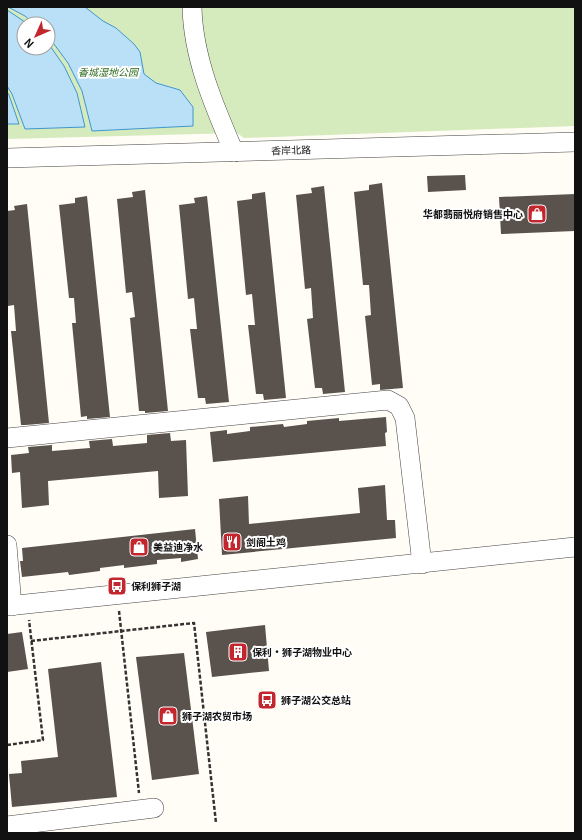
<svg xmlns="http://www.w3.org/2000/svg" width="582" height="840" font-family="Georgia,'Noto Sans SC',serif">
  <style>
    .green { fill: #d5ebbd; fill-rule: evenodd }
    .water { fill: #b9e0f7; stroke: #3f96cf }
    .building { fill: #5a524d }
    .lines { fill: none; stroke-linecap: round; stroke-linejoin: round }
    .minor-casing { stroke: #444; stroke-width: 20 }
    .path { stroke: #333; stroke-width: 2.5; stroke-dasharray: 4 2; stroke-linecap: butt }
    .minor { stroke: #fff; stroke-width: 19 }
    .labels { text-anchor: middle; stroke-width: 4; stroke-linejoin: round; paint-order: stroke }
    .park-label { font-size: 10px; font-style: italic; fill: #2f6b1f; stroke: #fff }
    .street-label { font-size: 10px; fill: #111; stroke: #fff }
    .poi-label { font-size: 10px; font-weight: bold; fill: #111; stroke: #fff; text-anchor: start }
  </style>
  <rect width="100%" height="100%" fill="#fffdf5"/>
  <path class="green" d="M 7,7 L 575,7 L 575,126 L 244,138 L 237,133 L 7,139 ZM 24,24 L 48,24 L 48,48 L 24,48 Z"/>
  <g class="water">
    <path d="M 8,7 L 85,7 L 103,21 L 116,28 L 134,44 L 140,52 L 144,74 L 156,83 L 180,90 L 193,107 L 193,126 L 92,131 L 82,91 L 68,63 L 48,36 L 48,24 L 34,24 L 25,16 Z"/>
    <path d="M 7,10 L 28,24 L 24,24 L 24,48 L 48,48 L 48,43 L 64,66 L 77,93 L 85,127 L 25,129 L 12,94 L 7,86 Z"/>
    <path d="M 7,92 L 9,95 L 19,124 L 7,124 Z"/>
  </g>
  <g class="building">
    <path d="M 465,175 L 466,190 L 428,192 L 427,176 Z"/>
    <path d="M 382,183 L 403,388 L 380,390 L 380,384 L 372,385 L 365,316 L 371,315 L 369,285 L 363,285 L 354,192 L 369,190 L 369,185 Z"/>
    <path d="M 324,186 L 345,392 L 323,394 L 322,388 L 315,388 L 307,319 L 313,318 L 311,288 L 305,289 L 296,195 L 312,193 L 311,188 Z"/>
    <path d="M 145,190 L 168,411 L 145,413 L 145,411 L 139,411 L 130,318 L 135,317 L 132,292 L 126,293 L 117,199 L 133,197 L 132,192 Z"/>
    <path d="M 265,192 L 286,398 L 264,400 L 263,394 L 256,394 L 248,325 L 255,325 L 252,294 L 246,295 L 237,201 L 252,199 L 252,194 Z"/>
    <path d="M 575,194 L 575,231 L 501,234 L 499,197 Z"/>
    <path d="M 87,196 L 110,417 L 87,419 L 87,416 L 81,417 L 72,323 L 76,323 L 74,298 L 69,298 L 59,205 L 75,203 L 75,198 Z"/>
    <path d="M 207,196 L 229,402 L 206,404 L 205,398 L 198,398 L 190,329 L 197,329 L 194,298 L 188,299 L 179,205 L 195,203 L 194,198 Z"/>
    <path d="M 27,204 L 49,423 L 26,425 L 21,425 L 11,331 L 16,331 L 14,305 L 8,306 L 7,292 L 7,211 L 15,210 L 14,206 Z"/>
    <path d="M 386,417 L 387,432 L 385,433 L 386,446 L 213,462 L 210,432 L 227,430 L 227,434 L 250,431 L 250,427 L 283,424 L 284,427 L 307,424 L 307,421 L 339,418 L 339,421 Z"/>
    <path d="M 170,433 L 171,441 L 186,440 L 188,496 L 159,498 L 158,471 L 48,481 L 49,505 L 22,508 L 20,472 L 12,473 L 11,455 L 29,453 L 28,447 L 52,445 L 52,451 L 90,448 L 89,441 L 112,439 L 113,446 L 147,443 L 147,435 Z"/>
    <path d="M 385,485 L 387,520 L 395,520 L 396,538 L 222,555 L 219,499 L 248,496 L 249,524 L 360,513 L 358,488 Z"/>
    <path d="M 195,529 L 198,559 L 181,562 L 181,558 L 157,560 L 157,564 L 124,568 L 124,565 L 100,568 L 100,571 L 69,575 L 68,572 L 22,577 L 20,561 L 23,561 L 22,548 Z"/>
    <path d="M 265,625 L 269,671 L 212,677 L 206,632 Z"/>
    <path d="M 22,632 L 28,669 L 7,672 L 7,634 Z"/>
    <path d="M 184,653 L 199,774 L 152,780 L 136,657 Z"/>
    <path d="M 101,662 L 117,797 L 12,807 L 9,774 L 22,773 L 21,761 L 58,757 L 48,669 Z"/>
  </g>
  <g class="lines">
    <defs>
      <g id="minor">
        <path d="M 192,7 C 193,57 214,106 234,152"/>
        <path d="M 7,158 L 575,142"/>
        <path d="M 7,438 L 388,400 L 399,406 L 405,418 L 422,564"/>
        <path d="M 7,545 L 12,606"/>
        <path d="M 7,606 L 575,547"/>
        <path d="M 7,826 L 154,808"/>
      </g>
    </defs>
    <use href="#minor" class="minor-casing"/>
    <g class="path">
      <path d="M 119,611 L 139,793"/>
      <path d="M 31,641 L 194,623 L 216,823"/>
      <path d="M 7,745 L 43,740 L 29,620"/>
    </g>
    <use href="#minor" class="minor"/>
  </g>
  <defs>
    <symbol id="shop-square" viewBox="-11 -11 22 22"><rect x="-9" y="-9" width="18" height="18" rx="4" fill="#c4262e" stroke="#fff"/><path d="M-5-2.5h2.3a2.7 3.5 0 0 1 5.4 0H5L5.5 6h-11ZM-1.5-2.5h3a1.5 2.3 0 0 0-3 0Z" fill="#fff"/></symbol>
    <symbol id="restaurant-square" viewBox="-11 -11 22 22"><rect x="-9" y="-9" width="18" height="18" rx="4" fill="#c4262e" stroke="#fff"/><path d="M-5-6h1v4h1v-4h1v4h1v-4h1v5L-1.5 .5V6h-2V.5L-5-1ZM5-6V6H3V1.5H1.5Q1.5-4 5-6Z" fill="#fff"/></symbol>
    <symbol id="bus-square" viewBox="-11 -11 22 22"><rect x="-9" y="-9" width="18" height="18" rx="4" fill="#c4262e" stroke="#fff"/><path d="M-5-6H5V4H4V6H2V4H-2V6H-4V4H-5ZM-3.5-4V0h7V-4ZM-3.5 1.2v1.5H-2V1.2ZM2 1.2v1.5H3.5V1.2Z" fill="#fff"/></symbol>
    <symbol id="building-square" viewBox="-11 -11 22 22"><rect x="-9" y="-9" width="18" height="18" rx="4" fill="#c4262e" stroke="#fff"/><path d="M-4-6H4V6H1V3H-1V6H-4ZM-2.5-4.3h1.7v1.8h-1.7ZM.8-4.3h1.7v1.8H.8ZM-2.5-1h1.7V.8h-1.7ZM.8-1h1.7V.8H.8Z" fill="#fff"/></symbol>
  </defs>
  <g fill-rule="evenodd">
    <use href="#shop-square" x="526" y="203" width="22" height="22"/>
    <use href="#restaurant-square" x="221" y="531" width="22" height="22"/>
    <use href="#shop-square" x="128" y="536" width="22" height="22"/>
    <use href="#bus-square" x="106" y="575" width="22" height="22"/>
    <use href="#building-square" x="227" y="641" width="22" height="22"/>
    <use href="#bus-square" x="256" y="689" width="22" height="22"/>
    <use href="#shop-square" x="157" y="705" width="22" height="22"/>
  </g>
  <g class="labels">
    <g class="park-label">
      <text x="108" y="76">香城湿地公园</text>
    </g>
    <g class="street-label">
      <text transform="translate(291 150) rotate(-2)" y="4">香岸北路</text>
    </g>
    <g class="poi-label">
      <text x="523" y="218" text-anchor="end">华都翡丽悦府销售中心</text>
      <text x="246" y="546">剑阁土鸡</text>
      <text x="153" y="551">美益迪净水</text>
      <text x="131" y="590">保利狮子湖</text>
      <text x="252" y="656">保利·狮子湖物业中心</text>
      <text x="281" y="704">狮子湖公交总站</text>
      <text x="182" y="720">狮子湖农贸市场</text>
    </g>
  </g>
  <rect width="582" height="840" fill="none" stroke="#111111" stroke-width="16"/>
  <g transform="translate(36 36) rotate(225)"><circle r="19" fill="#ffffff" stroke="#a0a0a0"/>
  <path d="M0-3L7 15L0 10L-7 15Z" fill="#c4262e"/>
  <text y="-6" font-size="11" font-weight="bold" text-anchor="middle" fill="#111111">N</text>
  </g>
</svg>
